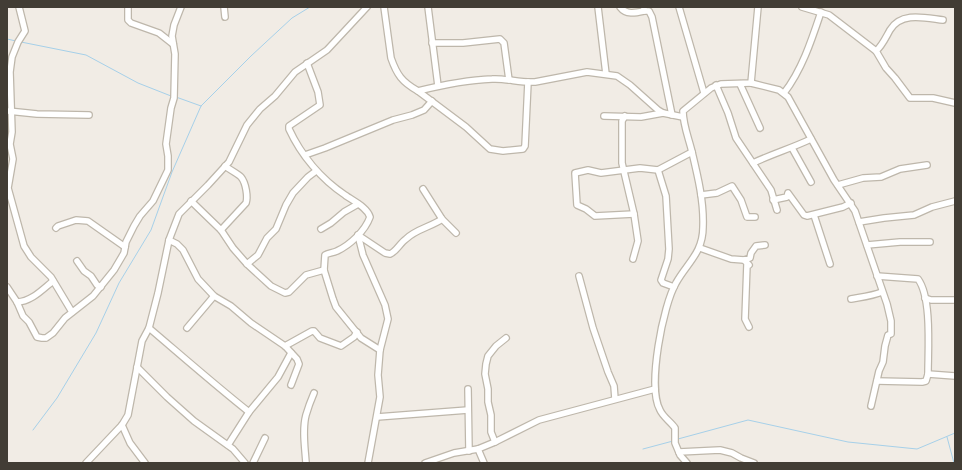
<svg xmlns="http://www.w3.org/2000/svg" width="962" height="470" font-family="Manrope,sans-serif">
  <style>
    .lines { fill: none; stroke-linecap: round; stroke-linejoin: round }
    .stream { stroke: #a6d0e9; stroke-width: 1 }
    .minor-casing { stroke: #beb7ab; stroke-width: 8 }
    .minor { stroke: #fff; stroke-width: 5.5 }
  </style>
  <rect width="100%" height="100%" fill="#f1ece5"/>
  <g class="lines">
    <g class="stream">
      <path d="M 7,39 L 16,41"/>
      <path d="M 21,42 L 86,55 L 138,83 L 171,96"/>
      <path d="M 176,97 L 201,106"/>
      <path d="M 33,430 L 57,398 L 96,333 L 119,283 L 151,230 L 172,172 L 201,106 L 251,56 L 292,18 L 310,7"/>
      <path d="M 947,437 L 954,463"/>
      <path d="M 678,439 L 748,420 L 848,442 L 917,449 L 955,433"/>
      <path d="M 643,449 L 673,441"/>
    </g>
    <defs>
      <g id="minor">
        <path d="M 19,7 L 25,31 L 18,42 L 12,57 L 10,72 L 12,132 L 10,144 L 13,159 L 8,188 L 24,246 L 31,257 L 51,277 L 72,312"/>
        <path d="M 128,7 L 128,20 L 131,23 L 159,33 L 173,44"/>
        <path d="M 224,7 L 225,17"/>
        <path d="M 384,7 L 391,58 C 397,75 402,82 418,91 C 442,85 467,80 492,79 C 506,78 520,83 535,82 L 587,72 L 617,76 L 630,85 L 658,110 L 663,113 L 683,117"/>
        <path d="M 428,7 L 438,86"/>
        <path d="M 598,7 L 606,74"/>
        <path d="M 620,7 C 626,15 635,13 644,11"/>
        <path d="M 644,7 L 644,11 L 649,11 L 652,17 L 672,115"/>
        <path d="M 679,7 L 704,93"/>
        <path d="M 802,7 L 829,15 L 876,51 L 886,68 L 895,78 L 910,98 L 933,98 L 955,103"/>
        <path d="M 432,43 L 463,43 L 500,39 L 504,43 L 509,80"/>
        <path d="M 876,51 C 882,46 886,37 890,30 C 901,11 926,18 943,20"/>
        <path d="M 307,63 L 318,92 L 320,105 L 289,126 L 289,129 C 301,155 321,179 345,195 C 353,201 367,207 370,217 C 365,231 350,245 337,251 C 333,253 328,253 325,255 L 324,270 L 333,299 L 336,307 L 361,338 L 380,350"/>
        <path d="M 751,83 L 779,90 L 788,97 L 834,180 L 855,211 L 887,304 L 891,321 L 891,334 L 888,335 L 885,346 L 883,362 L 879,371 L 871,406"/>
        <path d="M 740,84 L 760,128"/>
        <path d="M 716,85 L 728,113 L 736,138 L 771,190 L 777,210"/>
        <path d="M 418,91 L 466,127 L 490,149 L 503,151 L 523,149 L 525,146 L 528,82"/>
        <path d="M 784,93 C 802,70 812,39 821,12"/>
        <path d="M 8,111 L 37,114 L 89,115"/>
        <path d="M 604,116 L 641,117 L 663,113"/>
        <path d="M 625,116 L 622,121 L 622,163 L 634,214 L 638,241 L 633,259"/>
        <path d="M 792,148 L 811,182"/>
        <path d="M 305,155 L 325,148 L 393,120 L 412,115 L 424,110 L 432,101"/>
        <path d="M 753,163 C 772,154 792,148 811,139"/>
        <path d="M 658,170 L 666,196 L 669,249 L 668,259 L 661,280 L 663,283 L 674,287"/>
        <path d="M 838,185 L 863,178 L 881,177 L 900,169 L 927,165"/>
        <path d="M 423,189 L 442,219 L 456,233"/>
        <path d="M 701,195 L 717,193 L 732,186 L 741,200 L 747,217 L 755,217"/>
        <path d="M 773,200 L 787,197 L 788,193 L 804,215 L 807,216 L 843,207 L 851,203"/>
        <path d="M 191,201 L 221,230 L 233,248 L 247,264 L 271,286 L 285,293 L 289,292 L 306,275 L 324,270"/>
        <path d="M 634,214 L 595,216 L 586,209 L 577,205 L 575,173 L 588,170 L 601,173 L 640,168 L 658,170 L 692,152"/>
        <path d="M 814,215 L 830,264"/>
        <path d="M 859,222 L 884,218 L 914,215 L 932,207 L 955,201"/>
        <path d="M 56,228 L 58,226 L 76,220 L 88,221 L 125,247"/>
        <path d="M 321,229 L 331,223 L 344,212 L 358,204"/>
        <path d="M 221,230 L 246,203 C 248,197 246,183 241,177 C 237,173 230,170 225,166"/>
        <path d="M 358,235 L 363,255 L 385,305 L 388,319 L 380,350 L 378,375 L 380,397 L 368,463"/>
        <path d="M 358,235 L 385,253 L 390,254 C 397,251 400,243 406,239 C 416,229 431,227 442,219"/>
        <path d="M 169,240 L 177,244 L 183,250 L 198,279 L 214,296 L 231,306 L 251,323 L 285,346 L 297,359 L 299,364 L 291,385"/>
        <path d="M 867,245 L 900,242 L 930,242"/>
        <path d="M 700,248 L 731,259 L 744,260 L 749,265 L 747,264 L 745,319 L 749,327"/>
        <path d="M 744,260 L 750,258 L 751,253 L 756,246 L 765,245"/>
        <path d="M 77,261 L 84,271 L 91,276 L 97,285 L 101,287"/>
        <path d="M 247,264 L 258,255 L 267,238 L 276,229 L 286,205 L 293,193 L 308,177 L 316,171"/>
        <path d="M 579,276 L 593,328 L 608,372 L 614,386 L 615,399"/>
        <path d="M 7,287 L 17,302 L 23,316 L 29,322 L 37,337 L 42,338 L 46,338 L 53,333 L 65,318 L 93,296 L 114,270 L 124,253 L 126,242 L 134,226 L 140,216 L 153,201 L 168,170 L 168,156 L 166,144 L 171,108 L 174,98 L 175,54 L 172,36 L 174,25 L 181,7"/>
        <path d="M 925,298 L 931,300 L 955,300"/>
        <path d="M 851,299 C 862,297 872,296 882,292"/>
        <path d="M 17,302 C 31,302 43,289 53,281"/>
        <path d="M 149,328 C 182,356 215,385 249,412"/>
        <path d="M 187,328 L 214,296"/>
        <path d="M 285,346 L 312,331 L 314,331 L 320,338 L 341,346 L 354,337 L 357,332"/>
        <path d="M 137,367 L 167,397 L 194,421 L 233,449 L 245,463"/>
        <path d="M 928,374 L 955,376"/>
        <path d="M 877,381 L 922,382 L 926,381 L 928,374 C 928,350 932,298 918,279 L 877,276"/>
        <path d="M 468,389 L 469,451"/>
        <path d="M 377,417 L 468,410"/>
        <path d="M 122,425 L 130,443 L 145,463"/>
        <path d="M 495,442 L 491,432 L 491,415 L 488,402 L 488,389 L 485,374 L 486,364 L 488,356 L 496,346 L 506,338"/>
        <path d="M 228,445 L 249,412 L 278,377 L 291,353"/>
        <path d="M 478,449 L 484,463"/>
        <path d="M 679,452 L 720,450 L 732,453 L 741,458 L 754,463"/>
        <path d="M 86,463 L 122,425 L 128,415 L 142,341 L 149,328 L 158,293 L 169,240 L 179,214 L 208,185 L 229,162 L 247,125 L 260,109 L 275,96 L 295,72 L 327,50 L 367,7"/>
        <path d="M 253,463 L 265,438"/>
        <path d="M 306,463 C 305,447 302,430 306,415 C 308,408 311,400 314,393"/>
        <path d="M 425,463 L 454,453 L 478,449 L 495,442 L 539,420 L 655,389"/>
        <path d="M 687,463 L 680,455 L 675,443 L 675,428 C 671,422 663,417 660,410 C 647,387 663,305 676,283 C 687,263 703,253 703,227 C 704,202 698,177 692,152 C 689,139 683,125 683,111 L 711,88 L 721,84 L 751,83 L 758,7"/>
      </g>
    </defs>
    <use href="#minor" class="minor-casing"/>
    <use href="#minor" class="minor"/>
  </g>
  <rect width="962" height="470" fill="none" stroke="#423d35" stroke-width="16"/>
</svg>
